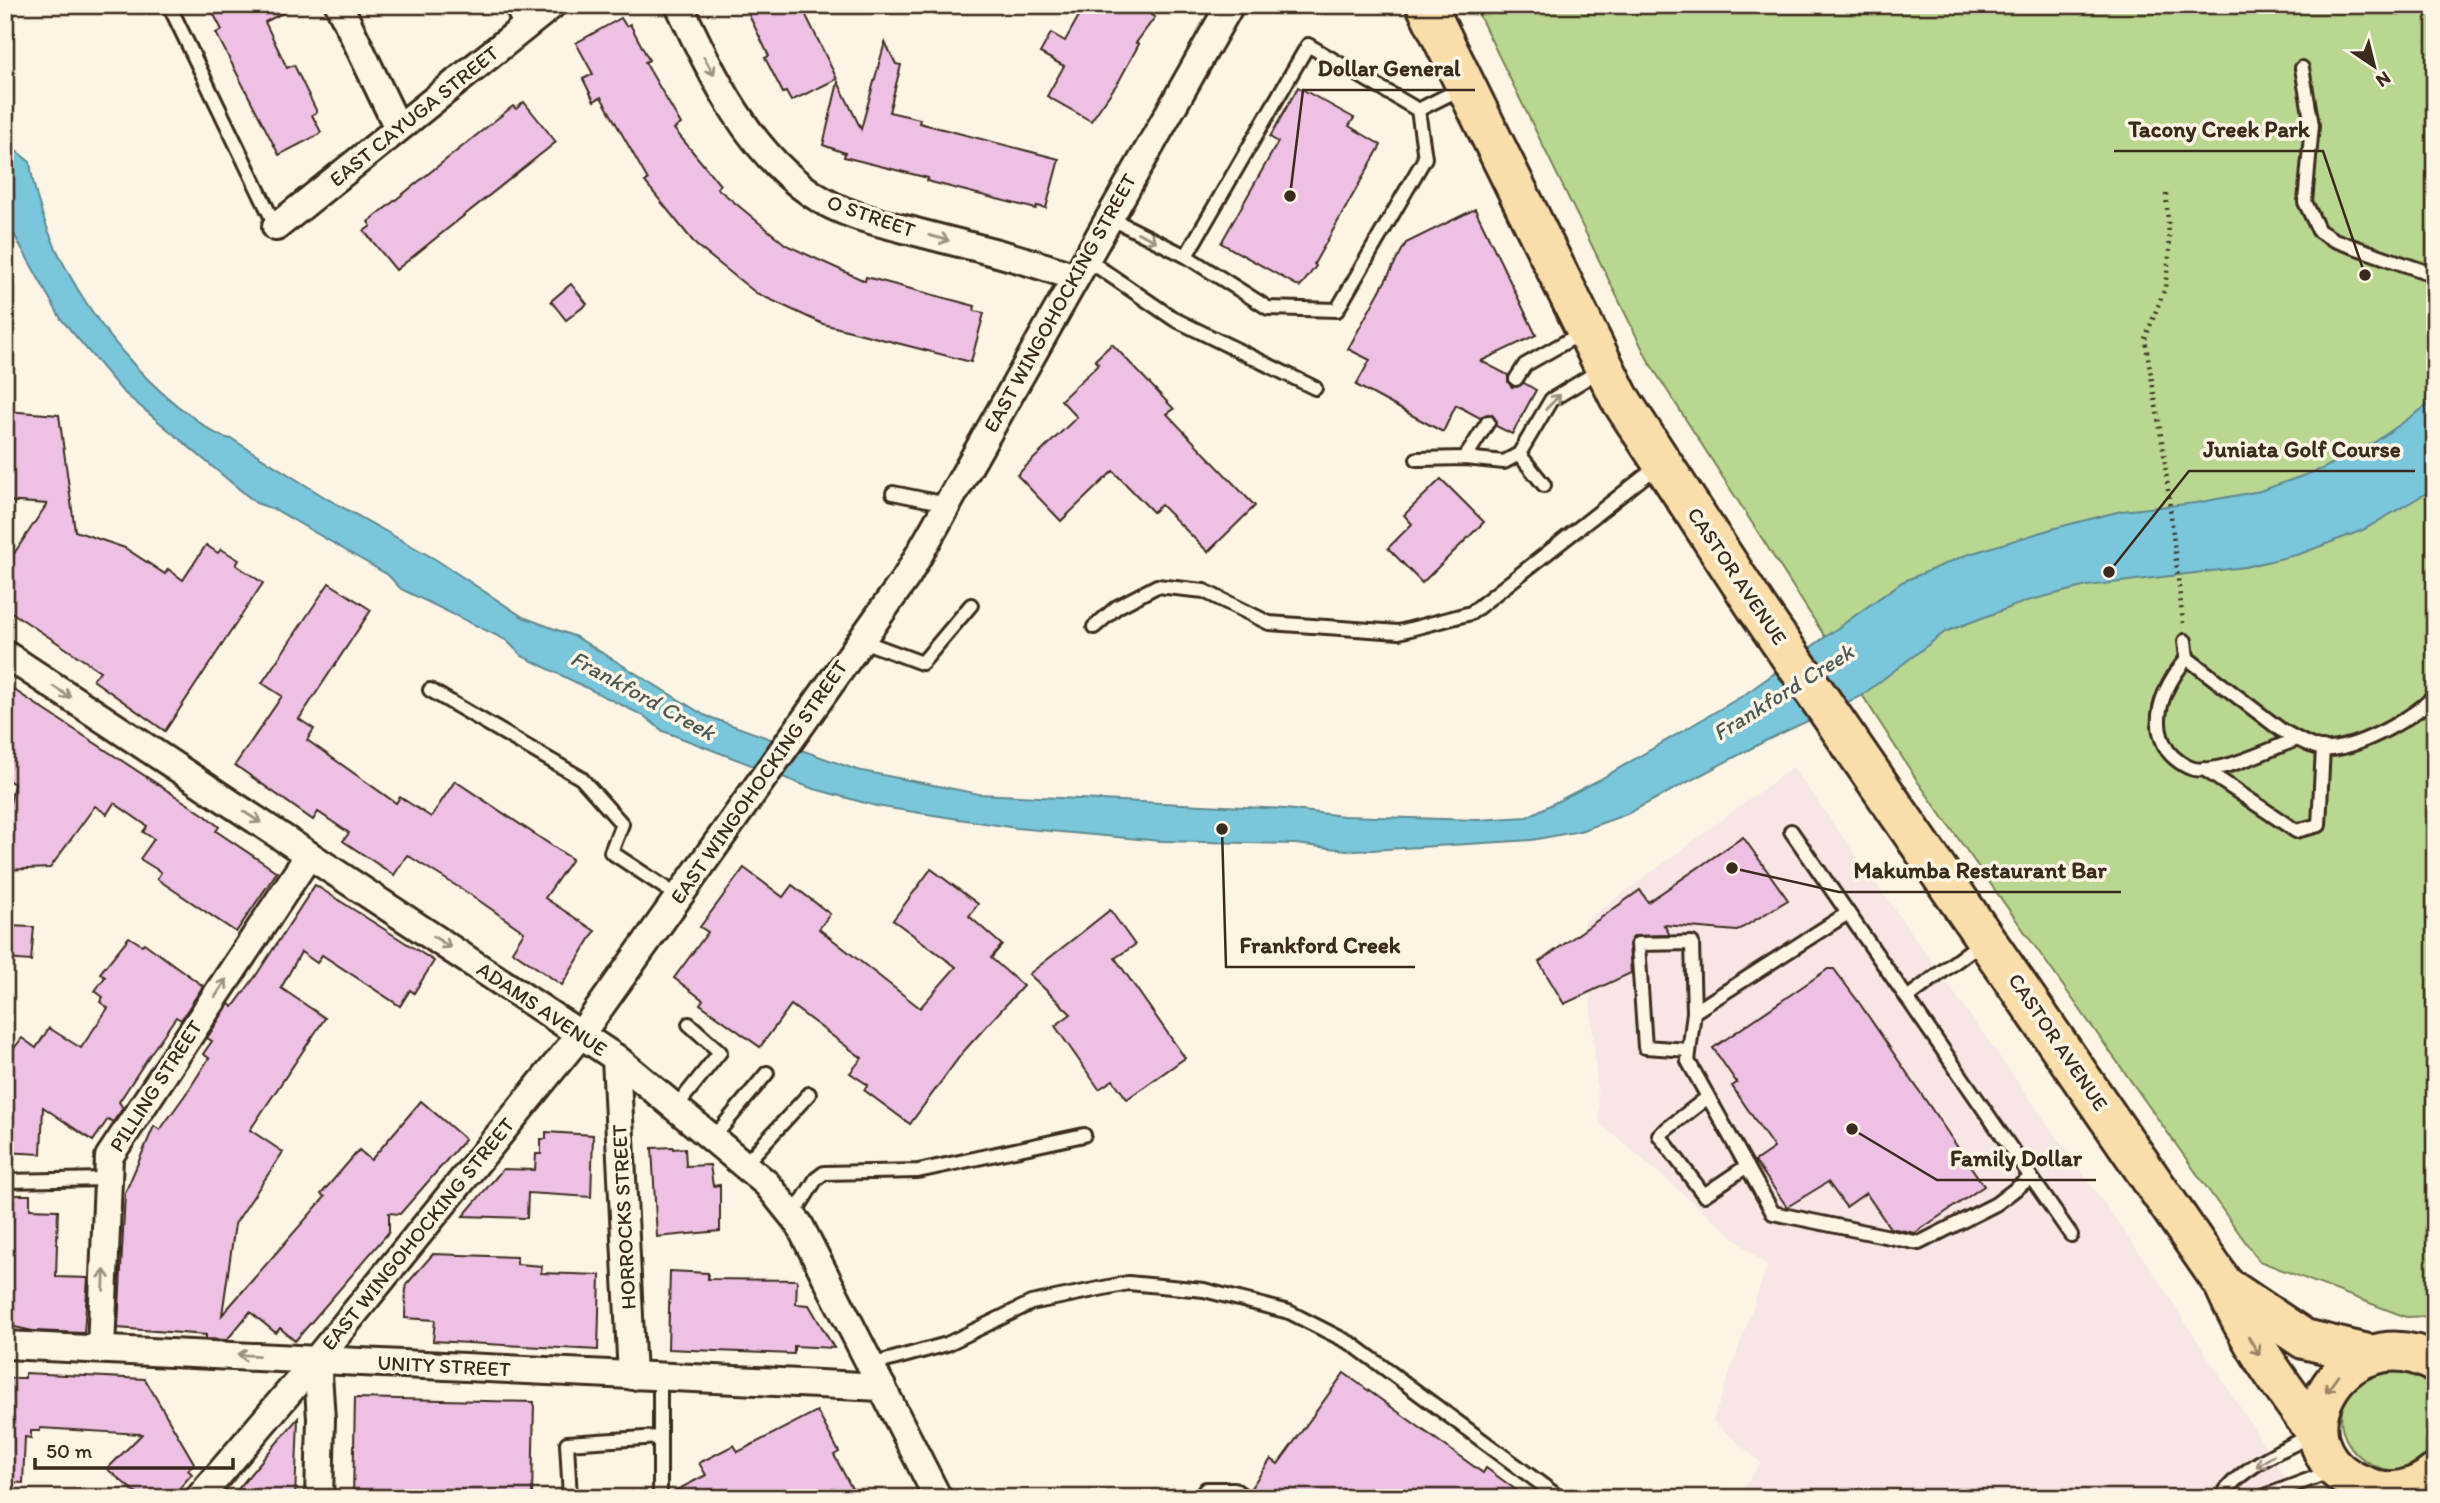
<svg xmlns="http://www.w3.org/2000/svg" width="2440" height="1503" font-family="Itim,sans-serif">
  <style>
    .built { fill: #f8e5e5 }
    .green { fill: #b9d790; stroke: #7a8057; stroke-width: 2 }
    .water { fill: #7ac6da; stroke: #61888f; stroke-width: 2 }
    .building { fill: #edc0e4; stroke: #3b2a1e; stroke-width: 2 }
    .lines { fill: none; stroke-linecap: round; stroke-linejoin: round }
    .service-casing { stroke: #3b2a1e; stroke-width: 18 }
    .minor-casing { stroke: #3b2a1e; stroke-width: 32 }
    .primary-casing { stroke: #3b2a1e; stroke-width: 44 }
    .path { stroke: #3b2a1e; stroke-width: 4.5; stroke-dasharray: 2 5; stroke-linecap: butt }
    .service { stroke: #fcf5e5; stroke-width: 12 }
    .minor { stroke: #fcf5e5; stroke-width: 26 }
    .primary { stroke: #f9deab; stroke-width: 38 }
    .oneway { stroke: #9c9082 }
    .oneway2 { stroke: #9a8464 }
    .labels { text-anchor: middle; stroke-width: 7; stroke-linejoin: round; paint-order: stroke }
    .street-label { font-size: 21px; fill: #3b2a1e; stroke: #fcf5e5 }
    .water-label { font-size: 23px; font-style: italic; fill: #4e5956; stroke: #fcf5e5 }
    .leader { fill: none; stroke: #3b2a1e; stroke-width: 2.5 }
    .callout-dot { fill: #3b2a1e; stroke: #fcf5e5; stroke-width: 2.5 }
    .callout-label { font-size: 23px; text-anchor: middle; font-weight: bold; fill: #3b2a1e; stroke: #fcf5e5; stroke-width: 7; stroke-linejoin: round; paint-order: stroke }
  </style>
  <rect width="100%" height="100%" fill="#fcf5e5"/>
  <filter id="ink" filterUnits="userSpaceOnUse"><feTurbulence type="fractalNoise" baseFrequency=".0143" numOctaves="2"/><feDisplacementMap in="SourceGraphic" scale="14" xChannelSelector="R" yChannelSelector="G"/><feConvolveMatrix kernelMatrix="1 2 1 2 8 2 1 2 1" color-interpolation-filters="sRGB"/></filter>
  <g filter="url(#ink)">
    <path class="built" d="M 1793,767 L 2156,1276 L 2298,1498 L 1736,1498 L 1761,1463 L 1713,1421 L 1767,1266 L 1600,1123 L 1584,922 Z"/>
    <g class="green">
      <path d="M 1474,5 L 2435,5 L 2435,1316 L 2406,1317 L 2259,1261 L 1918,782 L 1649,362 Z"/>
      <path d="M 2403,1370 L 2419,1376 L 2435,1391 L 2435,1449 C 2398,1502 2314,1446 2350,1392 C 2355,1385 2362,1377 2370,1375 C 2380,1371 2393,1371 2403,1370 Z"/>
    </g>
    <path class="water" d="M 5,93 L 15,150 L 30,162 C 40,252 117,364 191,416 C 204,425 216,437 232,439 L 326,498 L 435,559 L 523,617 L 576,637 L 704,715 L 857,770 L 979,794 L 1286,809 L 1344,816 L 1478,820 L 1527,817 L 1599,780 L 1744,695 L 1902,582 L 1966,555 L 2055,528 L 2121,511 L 2196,503 L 2260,491 L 2322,469 L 2375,442 L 2435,400 L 2435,488 L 2363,530 L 2300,554 L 2245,567 L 2087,586 L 2027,601 L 1945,632 L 1861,696 L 1767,740 L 1627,814 L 1580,831 L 1532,840 L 1355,851 L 1295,844 L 1161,841 L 1016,828 L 876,806 L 811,788 L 663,731 L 644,716 L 522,656 L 506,640 L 401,589 L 388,575 L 276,510 L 256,503 L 122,391 L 61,319 L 5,218 Z"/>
    <g class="building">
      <path d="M 209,5 L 298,5 L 265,22 L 287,68 L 294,65 L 317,112 L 312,115 L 321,132 L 318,135 L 279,155 L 216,33 L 222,30 Z"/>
      <path d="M 744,5 L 801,5 L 837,79 L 791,101 L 786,92 L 783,93 L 765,58 L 769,56 Z"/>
      <path d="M 1085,5 L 1157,5 L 1151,15 L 1155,17 L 1136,43 L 1139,44 L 1119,81 L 1091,121 L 1047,96 L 1064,66 L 1040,53 L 1051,33 L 1065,41 Z"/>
      <path d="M 621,18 L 626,26 L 630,24 L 649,60 L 645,62 L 681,124 L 674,129 L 720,185 L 717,188 L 786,245 L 865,281 L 866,277 L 975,306 L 974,311 L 984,313 L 971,362 L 823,324 L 756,293 L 696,245 L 645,182 L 648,180 L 601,97 L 594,101 L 583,79 L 593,74 L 576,43 Z"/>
      <path d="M 885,42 L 896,64 L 901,65 L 889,112 L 920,119 L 919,123 L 1059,159 L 1046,208 L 1037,206 L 1036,209 L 927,181 L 928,178 L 844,157 L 845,153 L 823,145 L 838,82 L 861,129 Z"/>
      <path d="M 1298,87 L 1354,118 L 1349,126 L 1381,145 L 1314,264 L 1316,266 L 1300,287 L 1221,243 L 1278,142 L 1270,137 Z"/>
      <path d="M 524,102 L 556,142 L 396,270 L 364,231 L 371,226 L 368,222 L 513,106 L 516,109 Z"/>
      <path d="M 1475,209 L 1536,335 L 1481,361 L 1508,375 L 1508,382 L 1512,387 L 1524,383 L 1536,390 L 1512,434 L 1496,426 L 1492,414 L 1480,418 L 1456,405 L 1443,432 L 1356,385 L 1370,360 L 1348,349 L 1406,243 Z"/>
      <path d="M 571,284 L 587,304 L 566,320 L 551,301 Z"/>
      <path d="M 1112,344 L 1174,409 L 1167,414 L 1255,506 L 1208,552 L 1161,505 L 1153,512 L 1113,471 L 1061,521 L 1017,475 L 1077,417 L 1061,400 L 1099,364 L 1095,360 Z"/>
      <path d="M 5,411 L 59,415 L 75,531 L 125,548 L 165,574 L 168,569 L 183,580 L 206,545 L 218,553 L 221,549 L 239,560 L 236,565 L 263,583 L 165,731 L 93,680 L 100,671 L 5,608 L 5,567 L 47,504 L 5,501 Z"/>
      <path d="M 1441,479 L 1484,522 L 1422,583 L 1388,548 L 1412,524 L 1404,515 Z"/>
      <path d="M 329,583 L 371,610 L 299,719 L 314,729 L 307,740 L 396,803 L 400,797 L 431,817 L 455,781 L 572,859 L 545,898 L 595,931 L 562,985 L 512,951 L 524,932 L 471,895 L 407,855 L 394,875 L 343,841 L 349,833 L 318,812 L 313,820 L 235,765 L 282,696 L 262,683 Z"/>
      <path d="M 5,684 L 206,816 L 219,827 L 216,831 L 277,872 L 236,932 L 157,879 L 161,872 L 140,859 L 154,839 L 143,832 L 147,826 L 114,803 L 107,814 L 95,806 L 50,868 L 5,870 L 5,828 L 14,784 L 5,778 Z"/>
      <path d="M 1743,837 L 1788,900 L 1737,931 L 1664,925 L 1670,935 L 1634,936 L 1629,944 L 1631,973 L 1564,1004 L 1539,962 L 1640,890 L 1648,902 Z"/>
      <path d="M 744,868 L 783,897 L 792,885 L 830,914 L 819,929 L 920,1008 L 956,967 L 893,920 L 931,869 L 978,904 L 969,916 L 1002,945 L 991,958 L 1023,986 L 963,1052 L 910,1124 L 864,1090 L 868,1085 L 850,1073 L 862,1058 L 791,1005 L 760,1047 L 700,1004 L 703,1000 L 674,978 L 708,932 L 700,927 Z"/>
      <path d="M 315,885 L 434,961 L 414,993 L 410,990 L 400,1006 L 322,955 L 317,963 L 301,952 L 281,988 L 325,1018 L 250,1130 L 283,1152 L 235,1224 L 222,1315 L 325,1197 L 321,1194 L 359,1150 L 371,1160 L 421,1101 L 465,1139 L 400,1214 L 389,1213 L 389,1232 L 295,1341 L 280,1328 L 276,1333 L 250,1312 L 227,1340 L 206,1339 L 206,1335 L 118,1328 L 125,1193 L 154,1126 L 160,1130 L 190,1088 L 209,1058 L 203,1054 L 212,1041 L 207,1038 L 229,1004 L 233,1007 L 255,977 Z"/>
      <path d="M 1110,910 L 1135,945 L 1115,958 L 1185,1058 L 1127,1099 L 1113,1080 L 1099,1089 L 1055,1026 L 1071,1014 L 1029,974 Z"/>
      <path d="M 5,926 L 34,927 L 31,961 L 5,959 Z"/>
      <path d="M 129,937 L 142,945 L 144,943 L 203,986 L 181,1020 L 176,1017 L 151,1053 L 119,1102 L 123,1108 L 113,1122 L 108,1119 L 93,1141 L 43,1107 L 41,1154 L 5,1152 L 5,1060 L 22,1038 L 36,1048 L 49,1028 L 81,1048 L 108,1008 L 100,1002 L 103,997 L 95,991 L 105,977 L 100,973 Z"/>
      <path d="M 1828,969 L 1834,969 L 1860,1004 L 1984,1186 L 1915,1233 L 1890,1228 L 1866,1193 L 1846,1207 L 1828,1182 L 1787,1207 L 1755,1161 L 1774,1148 L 1732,1086 L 1737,1083 L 1713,1048 Z"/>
      <path d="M 546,1132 L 593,1135 L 591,1197 L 528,1193 L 527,1218 L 463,1216 L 503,1169 L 535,1170 L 536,1154 L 541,1154 L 541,1139 L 546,1139 Z"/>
      <path d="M 673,1147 L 673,1149 L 685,1148 L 686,1166 L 710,1165 L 713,1186 L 720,1185 L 720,1231 L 657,1237 L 652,1148 Z"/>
      <path d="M 5,1195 L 30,1195 L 30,1209 L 58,1210 L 56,1277 L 88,1278 L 84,1333 L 33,1331 L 5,1325 Z"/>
      <path d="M 433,1254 L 517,1257 L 517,1264 L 542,1266 L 541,1273 L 600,1275 L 598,1350 L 433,1341 L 435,1320 L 405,1318 L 406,1285 Z"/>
      <path d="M 670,1271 L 708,1273 L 708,1279 L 797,1280 L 796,1304 L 809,1305 L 834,1348 L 794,1346 L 794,1354 L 668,1349 Z"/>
      <path d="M 25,1373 L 145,1379 L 194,1463 L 188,1470 L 192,1474 L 171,1498 L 142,1498 L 107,1469 L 142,1434 L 40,1428 L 40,1431 L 31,1431 L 31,1438 L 25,1437 L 23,1483 L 5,1482 L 5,1378 L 25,1378 Z"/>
      <path d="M 1344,1373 L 1483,1473 L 1486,1468 L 1527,1498 L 1262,1498 L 1250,1489 L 1271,1459 L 1278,1464 Z"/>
      <path d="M 355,1398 L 534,1402 L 532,1498 L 353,1498 Z"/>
      <path d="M 817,1411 L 839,1452 L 834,1455 L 857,1498 L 669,1498 L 669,1494 L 706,1475 L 699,1463 L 734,1445 L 738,1452 Z"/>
      <path d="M 298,1418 L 295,1498 L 231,1498 L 252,1472 Z"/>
    </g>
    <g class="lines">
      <defs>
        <g id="service">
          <path d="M 169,5 L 276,227"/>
          <path d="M 510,5 L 522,29"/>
          <path d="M 1308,45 L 1418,110 L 1425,158 L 1337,310 L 1268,308 L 1186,256 Z"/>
          <path d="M 2302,68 L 2312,125 L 2305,202 L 2319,231 L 2334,240 L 2435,275"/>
          <path d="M 1418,110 L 1462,88"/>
          <path d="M 1108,217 L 1186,256"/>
          <path d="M 1085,258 L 1174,319 L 1315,388"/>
          <path d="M 1516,379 L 1525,365 L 1583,332"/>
          <path d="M 1519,454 L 1544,485"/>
          <path d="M 1465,458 L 1488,422"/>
          <path d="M 1417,459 L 1465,458 L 1504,462 L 1519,454 L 1551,400 L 1602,369"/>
          <path d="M 893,493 L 947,504"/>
          <path d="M 1094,627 L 1117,607 L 1157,586 L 1204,591 L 1269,623 L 1399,632 L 1471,613 L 1659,465"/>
          <path d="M 860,640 L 922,663 L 971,605"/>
          <path d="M 2185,641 L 2187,658"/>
          <path d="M 430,690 L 581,778 L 622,824 L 611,852 L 679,897"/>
          <path d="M 2298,739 C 2271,748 2222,774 2194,769 C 2185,767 2173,758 2168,751 C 2147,719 2165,685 2187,658 L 2281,730 C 2295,737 2315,751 2331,749 C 2362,746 2414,718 2435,695"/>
          <path d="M 2204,769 L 2296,831 L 2319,825 L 2323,748"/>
          <path d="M 1791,831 L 1907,998 L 1983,941"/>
          <path d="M 1848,913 L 1694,1012 L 1688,1061 L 1773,1213 L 1919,1243 L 1996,1204 L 2030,1178"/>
          <path d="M 1907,998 L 2071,1235"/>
          <path d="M 1689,1050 L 1645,1047 L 1638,944 L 1692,943 L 1694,1012"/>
          <path d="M 1708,1097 L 1659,1135 L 1704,1195 L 1747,1166"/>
          <path d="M 676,1107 L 720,1052 L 689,1024"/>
          <path d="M 713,1138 L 767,1073"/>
          <path d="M 744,1165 L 809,1094"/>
          <path d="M 5,1181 L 108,1179"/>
          <path d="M 793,1216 L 816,1179 L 824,1173 L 918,1171 L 1084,1135"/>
          <path d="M 871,1365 L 947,1344 L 1031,1303 L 1128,1283 L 1204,1290 L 1289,1312 L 1352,1344 L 1560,1498"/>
          <path d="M 660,1377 L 660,1498"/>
          <path d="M 570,1498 L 567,1443 L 660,1437"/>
          <path d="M 1199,1498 L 1206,1489 L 1234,1489 L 1246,1498"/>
          <path d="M 2221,1498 C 2234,1472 2286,1446 2313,1436"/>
          <path d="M 2260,1498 L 2332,1471"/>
        </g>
        <g id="minor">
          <path d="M 339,5 L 398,128"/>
          <path d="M 679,5 C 712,74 746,149 812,194 C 842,215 881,223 916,232 C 969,246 1023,258 1074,277"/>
          <path d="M 276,227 L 552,5"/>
          <path d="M 5,654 L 616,1058 L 767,1184 L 799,1224 L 938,1498"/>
          <path d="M 616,1058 L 632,1376"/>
          <path d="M 5,1345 L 882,1387"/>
          <path d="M 101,1349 L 109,1157 L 309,855"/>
          <path d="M 317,1359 L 321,1419 L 319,1498"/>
          <path d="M 199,1498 L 317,1359 L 581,1034 L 907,576 L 1230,5"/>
        </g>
        <g id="primary">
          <path d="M 1426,5 L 1619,397 L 1757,608 L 2224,1285 C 2247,1339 2280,1384 2315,1431"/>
          <path d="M 2225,1286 L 2304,1339 L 2372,1355"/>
          <path d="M 2435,1363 C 2343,1311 2260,1452 2370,1488 C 2392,1496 2417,1489 2435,1474"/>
        </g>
      </defs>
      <use href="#service" class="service-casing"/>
      <use href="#minor" class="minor-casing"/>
      <use href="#primary" class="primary-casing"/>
      <path class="path" d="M 2166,194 L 2170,249 L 2165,288 L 2145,339 L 2164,454 L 2183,623"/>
      <use href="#service" class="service"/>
      <use href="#minor" class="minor"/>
      <use href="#primary" class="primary"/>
    </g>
    <defs><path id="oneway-shaft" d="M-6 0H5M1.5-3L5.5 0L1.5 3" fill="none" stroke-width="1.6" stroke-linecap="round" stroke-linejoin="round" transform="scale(1.75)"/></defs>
    <g class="oneway">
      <use href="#oneway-shaft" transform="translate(709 66) rotate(61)"/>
      <use href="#oneway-shaft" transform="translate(1147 237) rotate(26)"/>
      <use href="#oneway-shaft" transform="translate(939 238) rotate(15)"/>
      <use href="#oneway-shaft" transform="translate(1553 402) rotate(-46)"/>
      <use href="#oneway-shaft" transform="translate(62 692) rotate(33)"/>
      <use href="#oneway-shaft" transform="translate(252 817) rotate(33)"/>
      <use href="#oneway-shaft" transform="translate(442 942) rotate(33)"/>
      <use href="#oneway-shaft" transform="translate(221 988) rotate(-57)"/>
      <use href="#oneway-shaft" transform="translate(104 1280) rotate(-88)"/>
      <use href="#oneway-shaft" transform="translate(248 1355) rotate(-177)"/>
      <use href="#oneway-shaft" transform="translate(2265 1461) rotate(146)"/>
    </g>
    <g class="oneway2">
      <use href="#oneway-shaft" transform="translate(2254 1346) rotate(58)"/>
      <use href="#oneway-shaft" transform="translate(2332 1384) rotate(126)"/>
    </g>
  </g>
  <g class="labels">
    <g class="street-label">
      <text transform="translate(414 116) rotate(-39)" y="7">EAST CAYUGA STREET</text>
      <text transform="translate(871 216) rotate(19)" y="7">O STREET</text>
      <text transform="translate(1060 303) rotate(-61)" y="7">EAST WINGOHOCKING STREET</text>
      <text transform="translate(1737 576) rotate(56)" y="7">CASTOR AVENUE</text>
      <text transform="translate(759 782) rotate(-55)" y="7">EAST WINGOHOCKING STREET</text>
      <text transform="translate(542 1009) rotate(34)" y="7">ADAMS AVENUE</text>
      <text transform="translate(2058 1042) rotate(56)" y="7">CASTOR AVENUE</text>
      <text transform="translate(156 1086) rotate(-57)" y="7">PILLING STREET</text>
      <text transform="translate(624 1217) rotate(-93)" y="7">HORROCKS STREET</text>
      <text transform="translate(418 1234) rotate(-51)" y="7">EAST WINGOHOCKING STREET</text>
      <text transform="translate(444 1366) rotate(3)" y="7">UNITY STREET</text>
    </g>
    <g class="water-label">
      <text transform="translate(1783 692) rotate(-32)" y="8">Frankford Creek</text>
      <text transform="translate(643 695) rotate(29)" y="8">Frankford Creek</text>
    </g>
  </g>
  <path class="leader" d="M1290 196L1303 90H1475M2365 275L2323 151H2114M2109 572L2189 471H2415M1732 868L1839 892H2121M1222 829L1226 967H1415M1852 1129L1937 1180H2096"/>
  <g class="callout-dot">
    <circle cx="1290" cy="196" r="7"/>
    <circle cx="2365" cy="275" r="7"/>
    <circle cx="2109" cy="572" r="7"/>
    <circle cx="1732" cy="868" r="7"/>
    <circle cx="1222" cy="829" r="7"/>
    <circle cx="1852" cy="1129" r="7"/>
  </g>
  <g class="callout-label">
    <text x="1389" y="76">Dollar General</text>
    <text x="2219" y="137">Tacony Creek Park</text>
    <text x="2302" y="457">Juniata Golf Course</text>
    <text x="1980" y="878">Makumba Restaurant Bar</text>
    <text x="1320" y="953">Frankford Creek</text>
    <text x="2016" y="1166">Family Dollar</text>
  </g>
  <rect width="2440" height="1503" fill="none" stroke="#fcf5e5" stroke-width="28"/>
  <rect x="14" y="14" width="2412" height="1475" fill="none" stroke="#3b2a1e" stroke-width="2.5" filter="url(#ink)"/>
  <g transform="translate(2374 66) rotate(145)" stroke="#fcf5e5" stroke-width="5" paint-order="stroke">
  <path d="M0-5L12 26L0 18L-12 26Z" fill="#3b2a1e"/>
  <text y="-10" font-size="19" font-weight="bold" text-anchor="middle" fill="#3b2a1e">N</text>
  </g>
  <path d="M35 1458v10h198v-10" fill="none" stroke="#3b2a1e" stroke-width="3.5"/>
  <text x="46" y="1458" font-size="21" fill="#3b2a1e" stroke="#fcf5e5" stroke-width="5" paint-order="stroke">50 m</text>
</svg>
